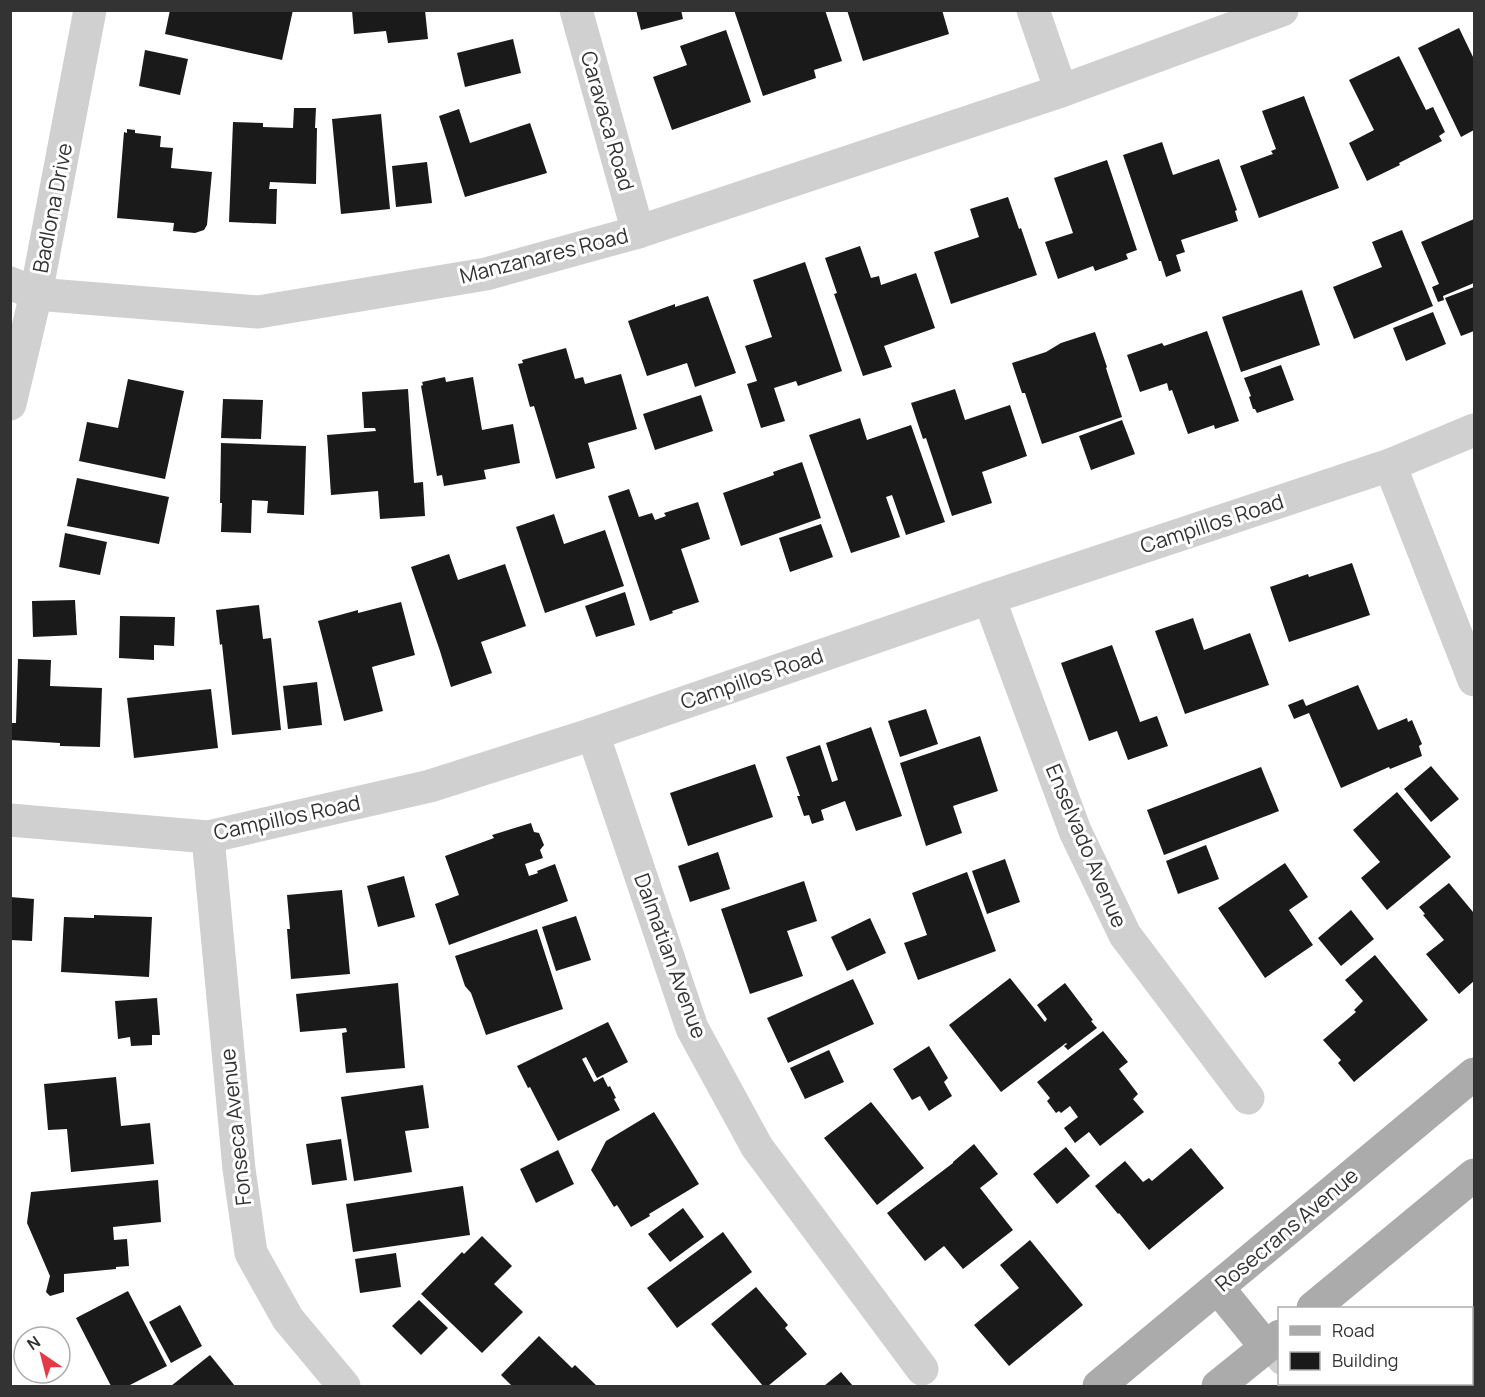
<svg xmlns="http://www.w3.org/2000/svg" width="1485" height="1397" font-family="Manrope,sans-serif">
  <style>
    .building { fill: #1a1a1a }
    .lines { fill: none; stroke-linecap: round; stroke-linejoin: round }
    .lane { stroke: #d0d0d0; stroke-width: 21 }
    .street { stroke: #d0d0d0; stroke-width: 33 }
    .primary { stroke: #ababab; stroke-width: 33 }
    .labels { text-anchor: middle; stroke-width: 6; stroke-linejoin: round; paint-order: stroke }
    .street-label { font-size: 21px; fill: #333; stroke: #fff }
  </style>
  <rect width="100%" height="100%" fill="#fff"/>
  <g class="building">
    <path d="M 170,10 L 293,10 L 282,60 L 165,34 Z"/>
    <path d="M 352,10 L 425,10 L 428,39 L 388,43 L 386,31 L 354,34 Z"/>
    <path d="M 636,10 L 681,10 L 683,19 L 641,30 Z"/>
    <path d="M 734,10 L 825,10 L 842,61 L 814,70 L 816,78 L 763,96 Z"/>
    <path d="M 847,10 L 942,10 L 949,34 L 863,61 Z"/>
    <path d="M 1459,28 L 1474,59 L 1474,130 L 1461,137 L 1418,48 Z"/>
    <path d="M 726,30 L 751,102 L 672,130 L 653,77 L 687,65 L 680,46 Z"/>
    <path d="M 513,39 L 521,73 L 465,87 L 457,53 Z"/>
    <path d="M 145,50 L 188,59 L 180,95 L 139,86 Z"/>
    <path d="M 1399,56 L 1426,110 L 1433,107 L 1445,132 L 1439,136 L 1442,141 L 1399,163 L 1400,165 L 1367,181 L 1349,143 L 1374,130 L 1349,80 Z"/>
    <path d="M 1304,96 L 1339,188 L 1259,218 L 1240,166 L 1273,154 L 1271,151 L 1276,149 L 1262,111 Z"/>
    <path d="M 294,108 L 316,108 L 315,128 L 317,128 L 316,184 L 270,182 L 269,189 L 277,189 L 276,224 L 229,222 L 233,122 L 263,123 L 263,127 L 293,128 Z"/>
    <path d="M 459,109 L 470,143 L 530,123 L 547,173 L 465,197 L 439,116 Z"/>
    <path d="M 381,114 L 390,209 L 341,214 L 332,119 Z"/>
    <path d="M 127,129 L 135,130 L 135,133 L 161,136 L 160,147 L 173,148 L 171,168 L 212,172 L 207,225 L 204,230 L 195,233 L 173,231 L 174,223 L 117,218 L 124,132 L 127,133 Z"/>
    <path d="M 1162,142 L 1173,175 L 1219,159 L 1237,210 L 1235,211 L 1238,221 L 1181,240 L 1185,252 L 1176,255 L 1181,271 L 1166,277 L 1161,261 L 1159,261 L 1123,155 Z"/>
    <path d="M 1107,160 L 1137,250 L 1126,254 L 1128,259 L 1095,271 L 1093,266 L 1058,279 L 1045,242 L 1073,233 L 1054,178 Z"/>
    <path d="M 427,162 L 432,203 L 396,207 L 392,166 Z"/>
    <path d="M 1008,197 L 1019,229 L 1021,228 L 1037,275 L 951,304 L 934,252 L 979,237 L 970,209 Z"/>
    <path d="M 1474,219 L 1474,283 L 1443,296 L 1444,300 L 1438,302 L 1432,287 L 1439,284 L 1421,242 Z"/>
    <path d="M 1402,230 L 1433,306 L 1354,339 L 1333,287 L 1382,267 L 1372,242 Z"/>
    <path d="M 860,246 L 871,278 L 879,276 L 881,285 L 916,273 L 935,328 L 884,346 L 892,367 L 863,376 L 834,294 L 837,293 L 825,258 Z"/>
    <path d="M 805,262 L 842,371 L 798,386 L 796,381 L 774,388 L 785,421 L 761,428 L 747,384 L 757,381 L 745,346 L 772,337 L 753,280 Z"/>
    <path d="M 1474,287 L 1474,331 L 1461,336 L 1445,298 Z"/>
    <path d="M 1302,290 L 1320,345 L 1241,372 L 1222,317 Z"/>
    <path d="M 708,296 L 736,373 L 695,387 L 687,363 L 647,376 L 628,321 L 675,304 L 675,307 Z"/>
    <path d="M 1433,312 L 1446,344 L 1406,361 L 1393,328 Z"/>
    <path d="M 1207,331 L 1239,421 L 1215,429 L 1214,425 L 1188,434 L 1172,390 L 1169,391 L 1167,383 L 1140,392 L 1127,355 L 1162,343 L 1164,346 Z"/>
    <path d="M 1095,332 L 1107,367 L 1106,368 L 1122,417 L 1042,444 L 1025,393 L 1022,393 L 1012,363 L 1046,352 L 1061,343 Z"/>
    <path d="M 566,348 L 575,379 L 583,377 L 585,384 L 621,374 L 637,429 L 588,443 L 595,468 L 556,479 L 534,406 L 530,407 L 518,364 L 523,363 L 522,360 Z"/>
    <path d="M 1281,365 L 1294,400 L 1257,413 L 1255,409 L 1253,409 L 1249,397 L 1251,396 L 1244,378 Z"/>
    <path d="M 445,377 L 446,382 L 473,377 L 482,430 L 513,424 L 520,463 L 484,470 L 486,479 L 444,486 L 442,475 L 437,476 L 421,386 L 423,385 L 422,382 Z"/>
    <path d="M 128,379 L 184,391 L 165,479 L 79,461 L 87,422 L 118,428 Z"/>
    <path d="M 408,389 L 414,483 L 423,482 L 425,516 L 380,519 L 378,491 L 331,495 L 327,435 L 376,431 L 375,428 L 364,428 L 362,392 Z"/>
    <path d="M 955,389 L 965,420 L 1010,405 L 1027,456 L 982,472 L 992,503 L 952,516 L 926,438 L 923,439 L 911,403 Z"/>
    <path d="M 701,395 L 713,431 L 655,450 L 643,414 Z"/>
    <path d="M 223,399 L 263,400 L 261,439 L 221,438 Z"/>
    <path d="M 860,418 L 867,440 L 911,425 L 945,522 L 906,535 L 892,495 L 886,497 L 900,537 L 851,553 L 809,435 Z"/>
    <path d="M 1122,420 L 1135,454 L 1091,470 L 1079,436 Z"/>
    <path d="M 221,443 L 306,446 L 304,515 L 267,513 L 268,501 L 252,500 L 251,533 L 221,532 L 222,503 L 220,503 Z"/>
    <path d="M 802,462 L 821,518 L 741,546 L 723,493 L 774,475 L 773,472 Z"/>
    <path d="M 77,478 L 169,497 L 159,544 L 67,526 Z"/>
    <path d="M 629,489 L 639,517 L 652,513 L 655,520 L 666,516 L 664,513 L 698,502 L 710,539 L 681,549 L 699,602 L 672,611 L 673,613 L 650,621 L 608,496 Z"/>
    <path d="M 554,514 L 564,544 L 605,530 L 624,586 L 545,613 L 516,527 Z"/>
    <path d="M 821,524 L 833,557 L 790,572 L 779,538 Z"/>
    <path d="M 65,533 L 107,542 L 100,575 L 59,567 Z"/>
    <path d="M 449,554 L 458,580 L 505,564 L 526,626 L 481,642 L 492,673 L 451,687 L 440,651 L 411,567 Z"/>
    <path d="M 1352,563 L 1370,615 L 1289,642 L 1270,587 L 1308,574 L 1309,577 Z"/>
    <path d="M 625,592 L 635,625 L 596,637 L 585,606 Z"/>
    <path d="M 75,600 L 77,635 L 33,637 L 32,601 Z"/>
    <path d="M 401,602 L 415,655 L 372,667 L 383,711 L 344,721 L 318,621 L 358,610 L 358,613 Z"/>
    <path d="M 259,605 L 263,639 L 271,638 L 281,730 L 232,735 L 222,644 L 220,645 L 216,610 Z"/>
    <path d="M 120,616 L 175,617 L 174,646 L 154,645 L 154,660 L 119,658 Z"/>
    <path d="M 1193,618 L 1204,650 L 1250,633 L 1269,685 L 1185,714 L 1155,631 Z"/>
    <path d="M 1112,645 L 1140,722 L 1157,716 L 1168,746 L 1128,760 L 1117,731 L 1089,741 L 1061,663 Z"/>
    <path d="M 18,659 L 51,660 L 50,686 L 102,688 L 100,747 L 60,746 L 60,743 L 10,740 L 10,723 L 16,723 Z"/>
    <path d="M 317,682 L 322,725 L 288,729 L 283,686 Z"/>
    <path d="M 1358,685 L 1378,730 L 1407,718 L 1408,722 L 1412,720 L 1422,744 L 1419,746 L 1422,756 L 1390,769 L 1389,767 L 1341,788 L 1309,713 L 1294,719 L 1288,705 L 1303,699 L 1306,706 Z"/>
    <path d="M 211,689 L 218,748 L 134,758 L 127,698 Z"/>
    <path d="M 926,709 L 938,744 L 900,757 L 888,721 Z"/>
    <path d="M 871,727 L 902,816 L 856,831 L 845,801 L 821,810 L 824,820 L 812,824 L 809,815 L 804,816 L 797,796 L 800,796 L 786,757 L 820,745 L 832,782 L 838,780 L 826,743 Z"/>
    <path d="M 980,736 L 998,791 L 953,806 L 962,833 L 926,846 L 900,763 Z"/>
    <path d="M 755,764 L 773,817 L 688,846 L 670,793 Z"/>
    <path d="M 1431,766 L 1459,799 L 1431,822 L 1404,789 Z"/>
    <path d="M 1261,767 L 1279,811 L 1164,855 L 1147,810 Z"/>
    <path d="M 1397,792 L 1451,857 L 1387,910 L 1361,878 L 1380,862 L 1353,830 Z"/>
    <path d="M 531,823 L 534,832 L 539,833 L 544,845 L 540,850 L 543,858 L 525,864 L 529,876 L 538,873 L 537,871 L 555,864 L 568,901 L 449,945 L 435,904 L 459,895 L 445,856 L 494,838 L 492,835 Z"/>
    <path d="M 1206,845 L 1219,879 L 1178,894 L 1166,861 Z"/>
    <path d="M 718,852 L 730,889 L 690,902 L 678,866 Z"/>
    <path d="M 1005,859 L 1020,902 L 987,914 L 972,871 Z"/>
    <path d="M 1285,863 L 1308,897 L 1289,910 L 1313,945 L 1265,978 L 1218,908 Z"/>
    <path d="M 967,872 L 996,951 L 918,980 L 904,943 L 927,935 L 912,893 Z"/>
    <path d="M 404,876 L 415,917 L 378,927 L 367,886 Z"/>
    <path d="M 804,881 L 817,921 L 787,931 L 803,976 L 750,994 L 721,909 Z"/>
    <path d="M 1449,883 L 1473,912 L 1474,911 L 1474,981 L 1459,994 L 1426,954 L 1444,940 L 1423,915 L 1425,914 L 1419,907 Z"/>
    <path d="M 342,890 L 350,974 L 291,979 L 287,929 L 290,929 L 287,895 Z"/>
    <path d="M 10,897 L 34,899 L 32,941 L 10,940 Z"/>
    <path d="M 1351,910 L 1374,939 L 1341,966 L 1318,938 Z"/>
    <path d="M 94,915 L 152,917 L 149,977 L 61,972 L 64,917 L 94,918 Z"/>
    <path d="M 576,916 L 591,960 L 556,971 L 542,927 Z"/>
    <path d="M 870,918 L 886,953 L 847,971 L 831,937 Z"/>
    <path d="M 537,929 L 563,1009 L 486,1035 L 471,993 L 465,986 L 455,956 Z"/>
    <path d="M 1375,955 L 1428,1020 L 1354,1082 L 1338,1063 L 1341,1060 L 1323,1040 L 1356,1012 L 1354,1010 L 1363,1001 L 1345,980 Z"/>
    <path d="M 1010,978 L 1045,1022 L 1047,1019 L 1037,1005 L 1065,983 L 1093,1020 L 1091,1021 L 1097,1028 L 1068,1050 L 1064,1046 L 1067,1044 L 1066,1043 L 1001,1092 L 949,1025 Z"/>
    <path d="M 853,979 L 874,1024 L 788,1063 L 767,1018 Z"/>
    <path d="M 398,983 L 405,1068 L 346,1073 L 342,1033 L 347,1032 L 346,1028 L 300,1032 L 296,994 Z"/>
    <path d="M 157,998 L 160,1035 L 152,1035 L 152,1045 L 131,1046 L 130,1037 L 118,1039 L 115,1001 Z"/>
    <path d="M 608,1022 L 628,1062 L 597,1078 L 586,1057 L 582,1059 L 594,1082 L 603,1077 L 608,1087 L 610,1086 L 616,1098 L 614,1099 L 620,1110 L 558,1141 L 530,1087 L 528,1088 L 517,1066 Z"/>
    <path d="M 1103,1031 L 1128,1062 L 1119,1069 L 1138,1094 L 1133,1099 L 1144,1112 L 1100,1146 L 1089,1132 L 1075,1143 L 1064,1128 L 1078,1117 L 1070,1106 L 1061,1113 L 1059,1111 L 1056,1113 L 1047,1101 L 1050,1098 L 1037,1082 Z"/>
    <path d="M 929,1046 L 948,1078 L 944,1082 L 952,1096 L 929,1111 L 920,1096 L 912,1100 L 893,1069 Z"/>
    <path d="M 829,1050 L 844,1082 L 805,1099 L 790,1068 Z"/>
    <path d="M 116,1077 L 121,1126 L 150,1123 L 154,1164 L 71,1172 L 67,1129 L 48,1130 L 44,1084 Z"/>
    <path d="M 423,1085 L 429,1128 L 405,1131 L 412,1172 L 354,1181 L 341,1097 Z"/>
    <path d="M 871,1102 L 924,1168 L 877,1205 L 824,1138 Z"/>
    <path d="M 654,1112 L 699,1184 L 649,1214 L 650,1216 L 631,1227 L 617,1205 L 614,1207 L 591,1170 L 606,1141 Z"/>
    <path d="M 341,1139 L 347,1180 L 312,1185 L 306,1144 Z"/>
    <path d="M 974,1144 L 998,1174 L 980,1188 L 1013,1230 L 963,1269 L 944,1246 L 925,1261 L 887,1213 L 953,1163 L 953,1162 Z"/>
    <path d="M 1066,1147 L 1090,1176 L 1057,1204 L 1033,1174 Z"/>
    <path d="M 1191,1148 L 1224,1188 L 1149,1250 L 1119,1213 L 1118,1214 L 1095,1186 L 1125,1161 L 1143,1182 L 1149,1178 L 1152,1181 Z"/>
    <path d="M 558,1150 L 574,1184 L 536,1203 L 520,1169 Z"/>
    <path d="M 158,1180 L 161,1222 L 113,1227 L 114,1240 L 127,1239 L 129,1266 L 116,1267 L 116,1269 L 64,1274 L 64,1292 L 50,1296 L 46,1292 L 50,1276 L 27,1223 L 31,1192 Z"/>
    <path d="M 463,1186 L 470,1235 L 353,1252 L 346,1204 Z"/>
    <path d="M 683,1208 L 704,1237 L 670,1262 L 648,1234 Z"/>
    <path d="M 723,1232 L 752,1272 L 677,1328 L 647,1288 Z"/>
    <path d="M 482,1236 L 512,1266 L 494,1284 L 523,1312 L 482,1353 L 421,1294 L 462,1252 L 464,1254 Z"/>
    <path d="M 1030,1240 L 1083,1305 L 1009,1366 L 974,1325 L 1019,1288 L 1000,1265 Z"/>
    <path d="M 396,1253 L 401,1287 L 360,1293 L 355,1259 Z"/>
    <path d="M 756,1287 L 788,1325 L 785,1328 L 807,1354 L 768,1386 L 763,1386 L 711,1324 Z"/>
    <path d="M 128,1291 L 167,1366 L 128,1386 L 111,1386 L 76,1318 Z"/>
    <path d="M 419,1300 L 448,1328 L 421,1355 L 392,1326 Z"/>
    <path d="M 180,1305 L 202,1346 L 171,1363 L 149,1322 Z"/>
    <path d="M 539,1336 L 572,1368 L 575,1365 L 597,1386 L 512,1386 L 501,1375 Z"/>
    <path d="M 210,1355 L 235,1386 L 171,1386 Z"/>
    <path d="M 841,1372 L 853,1386 L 824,1386 Z"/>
  </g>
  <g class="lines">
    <g class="lane">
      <path d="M 1266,1347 L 1280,1364"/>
      <path d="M 1295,1384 L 1298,1386"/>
      <path d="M 1419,1386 L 1423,1384"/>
    </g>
    <g class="street">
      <path d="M 576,10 L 638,232"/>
      <path d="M 1033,10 L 1061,91"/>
      <path d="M 10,283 L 36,294 L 258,312 L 486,274 L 638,232 L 1061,91 L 1282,10"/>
      <path d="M 10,404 L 36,294 L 90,10"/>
      <path d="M 1390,465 L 1474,680"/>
      <path d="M 989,598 L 1075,831 L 1125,935 L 1248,1098"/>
      <path d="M 593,734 L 692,1028 L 757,1147 L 922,1369"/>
      <path d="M 10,820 L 208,837 L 430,786 L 593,734 L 989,598 L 1390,465 L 1474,430"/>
      <path d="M 208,837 L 239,1169 L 251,1253 L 288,1319 L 344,1386"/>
    </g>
    <g class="primary">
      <path d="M 1218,1288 L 1266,1347"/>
      <path d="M 1313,1308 L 1474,1175"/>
      <path d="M 1099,1386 L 1474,1074"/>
      <path d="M 1218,1386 L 1280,1336"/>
    </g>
  </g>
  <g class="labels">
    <g class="street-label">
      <text transform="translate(607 121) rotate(74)" y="7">Caravaca Road</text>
      <text transform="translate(53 208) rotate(-79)" y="7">Badlona Drive</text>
      <text transform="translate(544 256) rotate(-14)" y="7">Manzanares Road</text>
      <text transform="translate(1212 524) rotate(-18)" y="7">Campillos Road</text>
      <text transform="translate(752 679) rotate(-19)" y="7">Campillos Road</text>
      <text transform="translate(287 818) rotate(-12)" y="7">Campillos Road</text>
      <text transform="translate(1086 846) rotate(67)" y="7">Enselvado Avenue</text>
      <text transform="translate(670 956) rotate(70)" y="7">Dalmatian Avenue</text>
      <text transform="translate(236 1127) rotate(-96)" y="7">Fonseca Avenue</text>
      <text transform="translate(1287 1230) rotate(-40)" y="7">Rosecrans Avenue</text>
    </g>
  </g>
  <rect width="1485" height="1397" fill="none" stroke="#333333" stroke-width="24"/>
  <rect x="1278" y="1307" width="195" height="78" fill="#ffffff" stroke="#adadad" stroke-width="1.5"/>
  <rect x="1290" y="1326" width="30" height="9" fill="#ababab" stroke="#adadad" stroke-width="1.5"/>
  <text x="1332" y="1337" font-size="18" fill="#333333">Road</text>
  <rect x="1290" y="1352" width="30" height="18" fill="#1a1a1a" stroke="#adadad" stroke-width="1.5"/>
  <text x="1332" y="1367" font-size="18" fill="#333333">Building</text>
  <g transform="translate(42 1355) rotate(325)"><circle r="28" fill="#ffffff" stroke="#adadad" stroke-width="1.5"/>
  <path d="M0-4.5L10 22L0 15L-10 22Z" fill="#e63946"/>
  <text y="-9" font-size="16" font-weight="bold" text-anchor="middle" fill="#333333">N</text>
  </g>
</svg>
